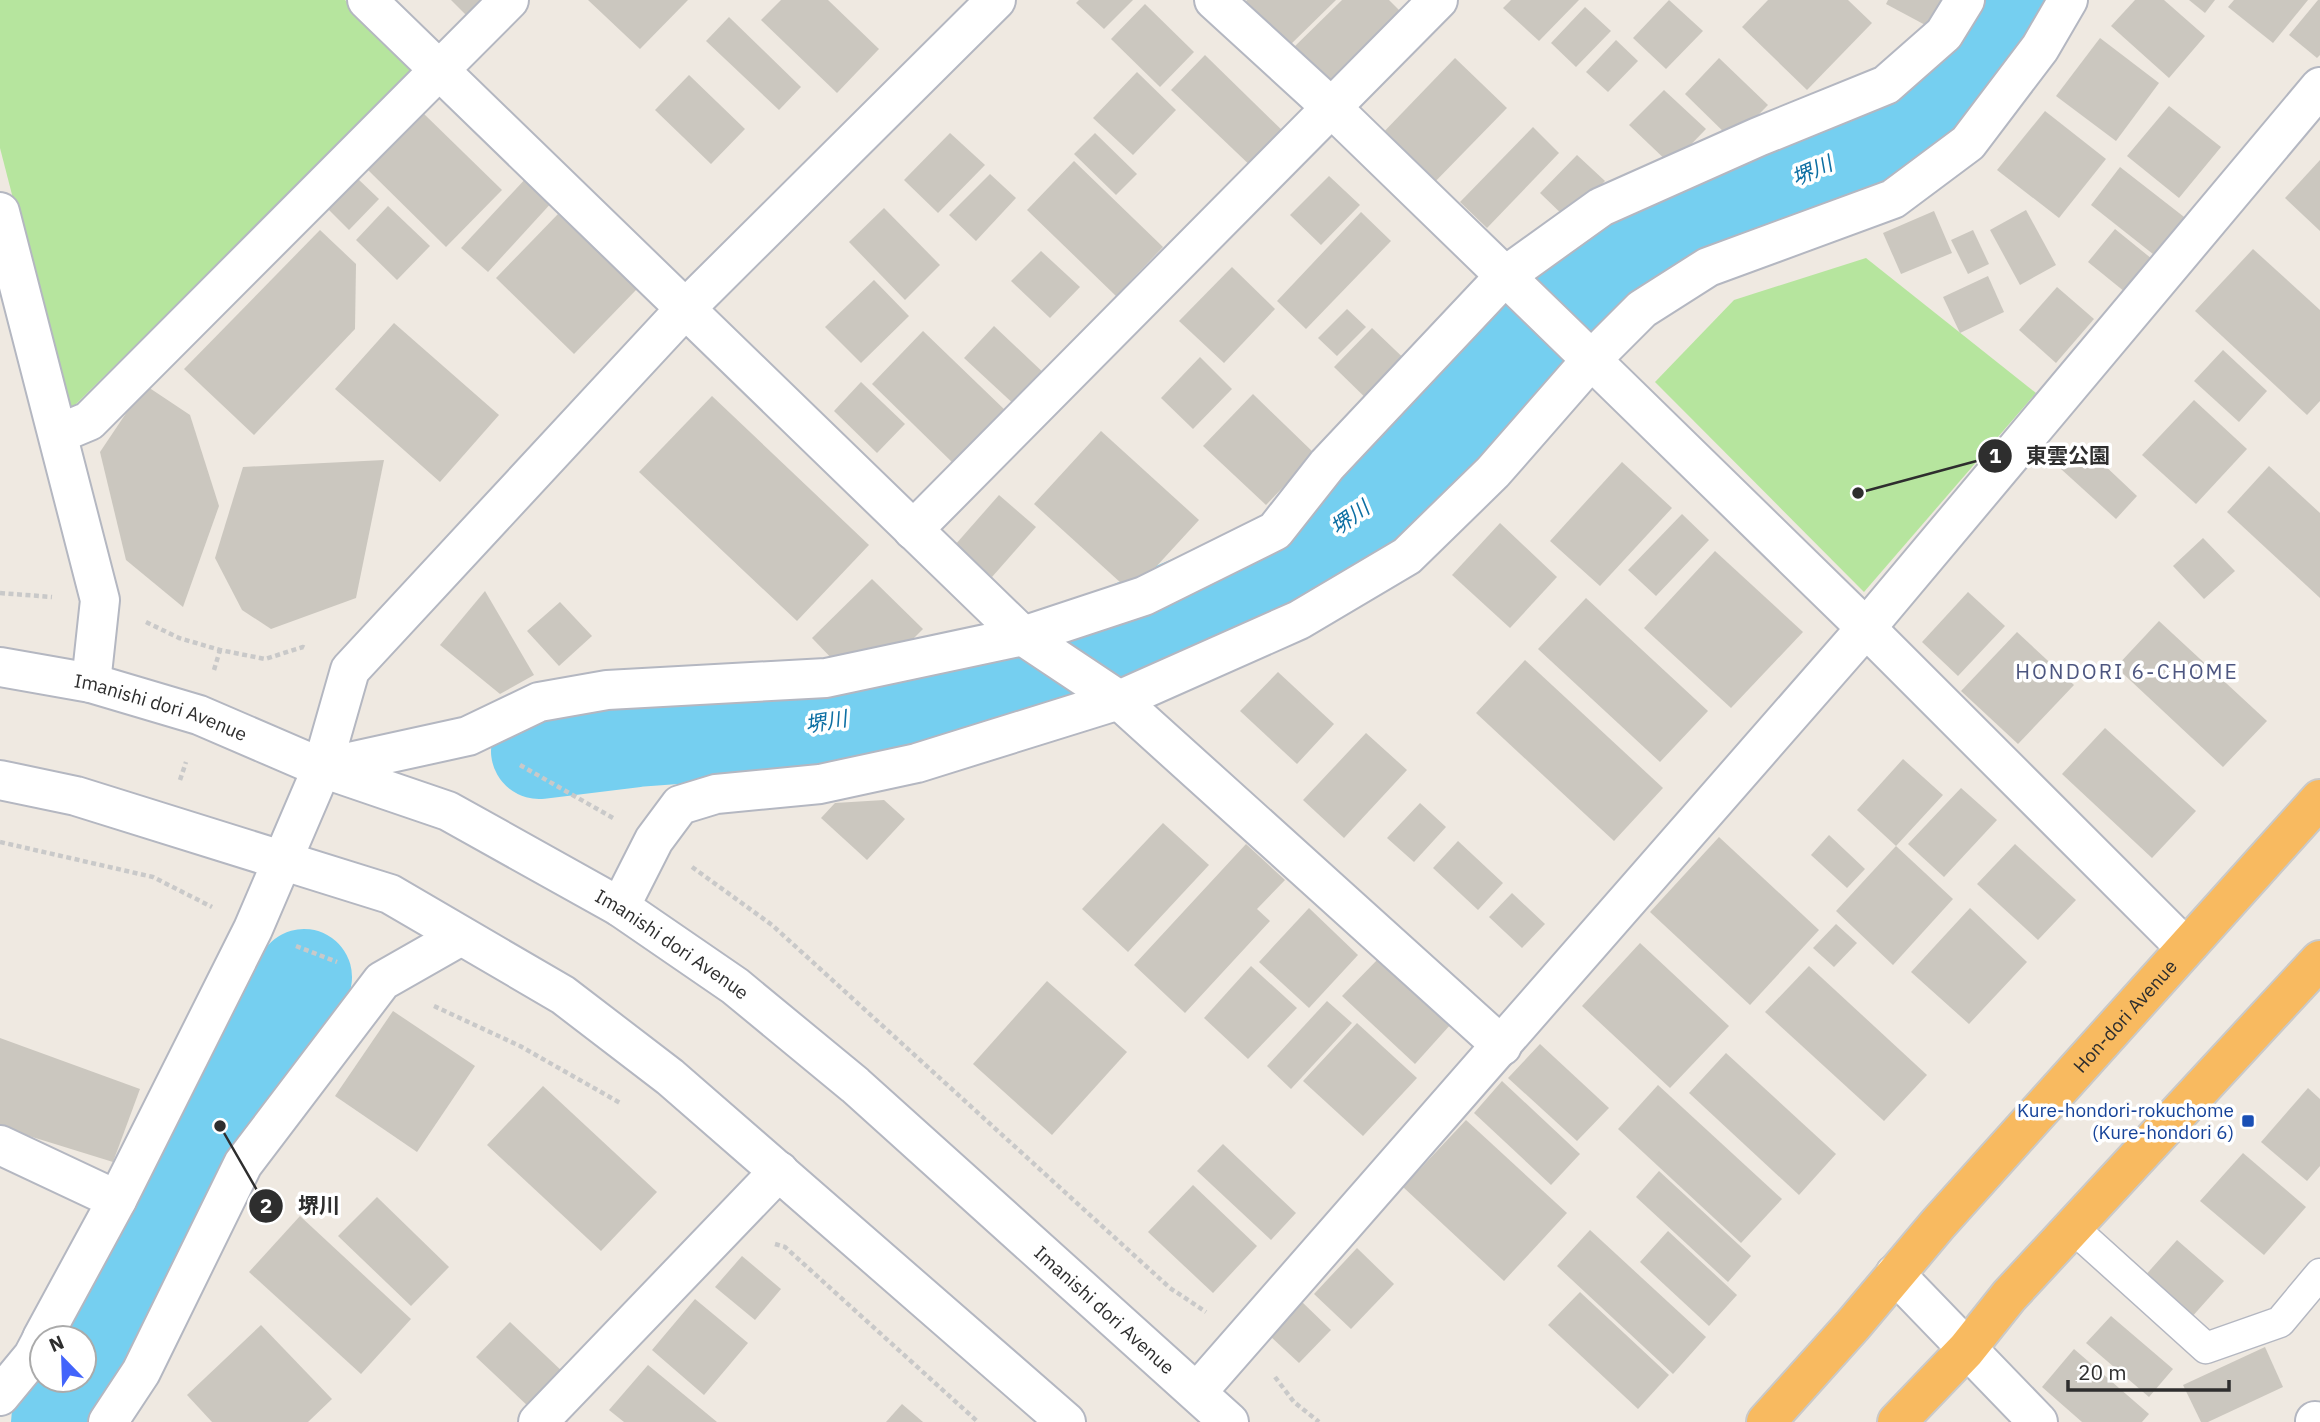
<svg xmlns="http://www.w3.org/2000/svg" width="2320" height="1422" font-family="'IBM Plex Sans','Noto Sans JP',sans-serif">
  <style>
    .green { fill: #b6e59e }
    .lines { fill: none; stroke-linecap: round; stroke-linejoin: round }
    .river { stroke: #75cff0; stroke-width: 96 }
    .building { fill: #cbc7bf }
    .service-casing { stroke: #b4b7c1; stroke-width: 33 }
    .minor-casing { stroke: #b4b7c1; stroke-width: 42 }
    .tertiary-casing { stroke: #b4b7c1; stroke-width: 42 }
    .trunk-casing { stroke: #c9c9c9; stroke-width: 42 }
    .path { stroke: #c9c9c9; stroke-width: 4.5; stroke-dasharray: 5 3.5; stroke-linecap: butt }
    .service { stroke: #fff; stroke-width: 30 }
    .minor { stroke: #fff; stroke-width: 38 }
    .tertiary { stroke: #fff; stroke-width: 38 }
    .trunk { stroke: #f8ba60; stroke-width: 38 }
    .transit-dot { fill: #1a4fb4; stroke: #fff; stroke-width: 2.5 }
    .labels { text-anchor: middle; stroke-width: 7; stroke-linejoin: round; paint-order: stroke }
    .street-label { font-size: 19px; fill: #2e2e2e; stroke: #fff }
    .transit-label { font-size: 19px; fill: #164399; stroke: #fff; text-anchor: end }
    .water-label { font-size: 21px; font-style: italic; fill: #0d6fa3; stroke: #fff }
    .neighbourhood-label { font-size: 21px; letter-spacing: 2px; fill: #4d5680; stroke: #fff }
    .leader { fill: none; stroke: #2e2e2e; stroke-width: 2.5 }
    .callout-dot { fill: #2e2e2e; stroke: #fff; stroke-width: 2.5 }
    .mark-label { font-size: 21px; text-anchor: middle; font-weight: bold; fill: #fff }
    .callout-label { font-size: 21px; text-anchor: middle; font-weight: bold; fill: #2e2e2e; stroke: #fff; stroke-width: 7; stroke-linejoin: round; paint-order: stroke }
  </style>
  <rect width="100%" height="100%" fill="#efe9e1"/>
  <g class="green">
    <path d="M 0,0 L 345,0 L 415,70 L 68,412 L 0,148 Z"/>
    <path d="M 1866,258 L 2036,393 L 1864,592 L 1655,382 L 1734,300 Z"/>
  </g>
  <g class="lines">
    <g class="river">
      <path d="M 539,751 L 637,739 L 824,725 L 1020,677 L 1298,557 L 1410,474 L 1508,368 L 1647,238 L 1797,178 L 1913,125 L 1964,68 L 2006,0"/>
      <path d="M 59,1422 L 95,1380 L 220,1126 L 304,977"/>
    </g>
  </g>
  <g class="building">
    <path d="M 451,0 L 484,0 L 468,17 Z"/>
    <path d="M 588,0 L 688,0 L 640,49 Z"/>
    <path d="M 781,0 L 828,0 L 879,49 L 837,93 L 761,20 Z"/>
    <path d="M 1079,0 L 1133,0 L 1104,29 L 1076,3 Z"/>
    <path d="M 1247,0 L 1336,0 L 1286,49 L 1242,5 Z"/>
    <path d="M 1342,0 L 1389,0 L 1409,20 L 1334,94 L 1290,51 Z"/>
    <path d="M 1511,0 L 1579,0 L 1539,41 L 1503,8 Z"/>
    <path d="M 1669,0 L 1703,31 L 1666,69 L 1633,38 Z"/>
    <path d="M 1768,0 L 1848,0 L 1872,23 L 1807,90 L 1742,27 Z"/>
    <path d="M 1888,0 L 1945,0 L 1929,27 L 1886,4 Z"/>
    <path d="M 2135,0 L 2164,0 L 2205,36 L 2169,78 L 2111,26 Z"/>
    <path d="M 2189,0 L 2215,0 L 2205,13 Z"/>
    <path d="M 2234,0 L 2308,0 L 2273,43 L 2228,7 Z"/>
    <path d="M 2318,0 L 2320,0 L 2320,55 L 2317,58 L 2289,35 Z"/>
    <path d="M 1145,4 L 1194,52 L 1160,87 L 1111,39 Z"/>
    <path d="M 1585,7 L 1611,31 L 1576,67 L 1551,43 Z"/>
    <path d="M 729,17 L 801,87 L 779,110 L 706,41 Z"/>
    <path d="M 2100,38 L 2159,83 L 2116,141 L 2056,96 Z"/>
    <path d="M 1616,40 L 1638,61 L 1608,92 L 1586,72 Z"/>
    <path d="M 1205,55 L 1289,137 L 1256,171 L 1171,90 Z"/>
    <path d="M 1455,58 L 1507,108 L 1428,189 L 1377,139 Z"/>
    <path d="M 1719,58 L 1768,105 L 1733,141 L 1685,94 Z"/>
    <path d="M 1137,72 L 1176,110 L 1133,155 L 1093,118 Z"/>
    <path d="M 689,75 L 745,129 L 711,164 L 655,110 Z"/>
    <path d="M 1664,90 L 1706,129 L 1671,165 L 1629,125 Z"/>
    <path d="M 2169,106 L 2221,147 L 2179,198 L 2127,156 Z"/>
    <path d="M 2045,111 L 2106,159 L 2059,218 L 1997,170 Z"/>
    <path d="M 422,112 L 502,190 L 446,247 L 366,168 Z"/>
    <path d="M 1533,127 L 1559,153 L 1487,228 L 1460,202 Z"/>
    <path d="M 950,133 L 985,165 L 938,213 L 904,180 Z"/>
    <path d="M 1095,133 L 1137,174 L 1116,195 L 1074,154 Z"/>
    <path d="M 1577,155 L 1605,181 L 1568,220 L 1540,193 Z"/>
    <path d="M 2320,160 L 2320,231 L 2285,198 Z"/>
    <path d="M 1074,161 L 1163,247 L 1116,296 L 1027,210 Z"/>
    <path d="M 2120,167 L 2188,220 L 2158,258 L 2091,205 Z"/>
    <path d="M 990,174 L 1016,198 L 976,241 L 949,215 Z"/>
    <path d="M 528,176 L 554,200 L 488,272 L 461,248 Z"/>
    <path d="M 1329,176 L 1360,205 L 1321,245 L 1290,215 Z"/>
    <path d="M 357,178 L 379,199 L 349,230 L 328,209 Z"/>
    <path d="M 388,206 L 430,246 L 397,280 L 356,240 Z"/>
    <path d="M 884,208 L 940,265 L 905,300 L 849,242 Z"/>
    <path d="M 2026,210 L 2056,265 L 2020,285 L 1990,230 Z"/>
    <path d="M 1934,211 L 1952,253 L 1901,274 L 1883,233 Z"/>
    <path d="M 1361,212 L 1391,241 L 1306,329 L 1277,301 Z"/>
    <path d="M 558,214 L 637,289 L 574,354 L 496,278 Z"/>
    <path d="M 2115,229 L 2152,259 L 2125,292 L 2088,262 Z"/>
    <path d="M 320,230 L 356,264 L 355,329 L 254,435 L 184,369 Z"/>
    <path d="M 1973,230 L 1989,264 L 1968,274 L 1951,240 Z"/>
    <path d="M 2253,249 L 2320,310 L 2320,401 L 2307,415 L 2195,311 Z"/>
    <path d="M 1041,251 L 1080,287 L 1050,318 L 1011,281 Z"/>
    <path d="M 1232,267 L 1275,309 L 1224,363 L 1179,321 Z"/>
    <path d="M 1988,276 L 2004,312 L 1960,333 L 1943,297 Z"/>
    <path d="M 874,280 L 909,316 L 861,363 L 825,327 Z"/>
    <path d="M 2057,287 L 2094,319 L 2056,363 L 2019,330 Z"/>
    <path d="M 1347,309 L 1366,327 L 1337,356 L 1318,338 Z"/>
    <path d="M 394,323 L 499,415 L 440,482 L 335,389 Z"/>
    <path d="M 994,326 L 1048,377 L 1018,408 L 964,358 Z"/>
    <path d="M 1372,328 L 1415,369 L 1376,408 L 1334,367 Z"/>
    <path d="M 923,331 L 1007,412 L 955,465 L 872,384 Z"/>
    <path d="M 2223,350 L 2267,391 L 2239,422 L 2194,381 Z"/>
    <path d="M 1200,357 L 1232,389 L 1193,429 L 1161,398 Z"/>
    <path d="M 861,382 L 905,424 L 877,453 L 834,411 Z"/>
    <path d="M 145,385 L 190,415 L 219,506 L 183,607 L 126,560 L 100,452 Z"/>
    <path d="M 1253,394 L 1315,454 L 1266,505 L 1203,446 Z"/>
    <path d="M 712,396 L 869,545 L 797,621 L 639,472 Z"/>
    <path d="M 2194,400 L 2247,449 L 2196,504 L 2142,455 Z"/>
    <path d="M 1101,431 L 1199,520 L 1132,593 L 1034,504 Z"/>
    <path d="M 2083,445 L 2137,496 L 2116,519 L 2061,469 Z"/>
    <path d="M 384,460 L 356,598 L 271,629 L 242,610 L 215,558 L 243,467 Z"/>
    <path d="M 1622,462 L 1672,508 L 1600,586 L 1550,541 Z"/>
    <path d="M 2269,466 L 2320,513 L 2320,598 L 2227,512 Z"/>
    <path d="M 999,495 L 1036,527 L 992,577 L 955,545 Z"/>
    <path d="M 1682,514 L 1709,540 L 1656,596 L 1628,570 Z"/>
    <path d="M 1500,523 L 1557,577 L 1510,628 L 1452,575 Z"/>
    <path d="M 2203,538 L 2235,571 L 2204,599 L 2173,566 Z"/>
    <path d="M 1715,551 L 1803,632 L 1731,708 L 1644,628 Z"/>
    <path d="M 872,579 L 923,629 L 896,656 L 838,665 L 812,638 Z"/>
    <path d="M 485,591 L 534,675 L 500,694 L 440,645 Z"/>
    <path d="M 1968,592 L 2005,626 L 1958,676 L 1922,642 Z"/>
    <path d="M 1586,598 L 1708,711 L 1660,762 L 1538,649 Z"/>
    <path d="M 560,602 L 592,636 L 559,666 L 527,631 Z"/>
    <path d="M 2159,621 L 2267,721 L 2223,767 L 2116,667 Z"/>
    <path d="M 2017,632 L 2074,685 L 2018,744 L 1961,691 Z"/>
    <path d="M 1525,660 L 1663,788 L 1614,841 L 1476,713 Z"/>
    <path d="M 1278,672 L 1334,724 L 1297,764 L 1240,711 Z"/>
    <path d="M 2105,728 L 2196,811 L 2152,858 L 2062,774 Z"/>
    <path d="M 1366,733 L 1407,770 L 1344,838 L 1303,800 Z"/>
    <path d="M 1903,759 L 1943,795 L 1896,846 L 1857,810 Z"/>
    <path d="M 1961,788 L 1997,820 L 1944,877 L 1908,844 Z"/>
    <path d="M 884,800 L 905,819 L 867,860 L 821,818 L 835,803 Z"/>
    <path d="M 1420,803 L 1446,827 L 1414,862 L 1387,838 Z"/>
    <path d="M 1163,823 L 1209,865 L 1128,952 L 1082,909 Z"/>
    <path d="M 1829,835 L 1865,869 L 1847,888 L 1811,855 Z"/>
    <path d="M 1719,837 L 1819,930 L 1750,1005 L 1650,912 Z"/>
    <path d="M 1458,841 L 1503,883 L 1478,910 L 1433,868 Z"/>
    <path d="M 1246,844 L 1285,880 L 1257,909 L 1270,921 L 1185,1013 L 1134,965 Z"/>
    <path d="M 2015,844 L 2076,900 L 2038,940 L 1977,884 Z"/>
    <path d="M 1896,846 L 1953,899 L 1893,965 L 1836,911 Z"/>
    <path d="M 1512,893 L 1545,924 L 1522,948 L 1489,917 Z"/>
    <path d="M 1309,908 L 1358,955 L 1309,1008 L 1259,962 Z"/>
    <path d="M 1970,908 L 2027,962 L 1969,1024 L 1911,972 Z"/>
    <path d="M 1836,924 L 1857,943 L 1834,967 L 1813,948 Z"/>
    <path d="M 1640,943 L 1729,1026 L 1670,1088 L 1582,1006 Z"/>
    <path d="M 1379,958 L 1451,1024 L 1415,1064 L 1342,996 Z"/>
    <path d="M 1251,966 L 1297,1008 L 1248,1059 L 1204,1018 Z"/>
    <path d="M 1809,966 L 1927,1075 L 1884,1121 L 1765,1012 Z"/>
    <path d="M 1047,981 L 1127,1052 L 1052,1135 L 973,1064 Z"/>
    <path d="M 1327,1001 L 1352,1023 L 1291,1089 L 1267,1066 Z"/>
    <path d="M 393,1011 L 475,1066 L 417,1152 L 335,1096 Z"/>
    <path d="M 1357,1023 L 1417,1078 L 1363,1136 L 1303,1081 Z"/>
    <path d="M 0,1038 L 140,1089 L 113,1162 L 0,1127 Z"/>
    <path d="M 1540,1044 L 1609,1108 L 1577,1141 L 1508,1078 Z"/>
    <path d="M 1726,1053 L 1836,1154 L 1799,1195 L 1689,1093 Z"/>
    <path d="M 1502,1081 L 1580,1154 L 1551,1185 L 1474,1113 Z"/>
    <path d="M 1658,1085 L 1782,1199 L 1741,1243 L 1618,1129 Z"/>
    <path d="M 543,1086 L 657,1192 L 601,1251 L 487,1145 Z"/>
    <path d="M 2308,1088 L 2320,1099 L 2320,1166 L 2307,1181 L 2261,1142 Z"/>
    <path d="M 1466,1120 L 1567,1213 L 1504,1281 L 1403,1187 Z"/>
    <path d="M 1223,1144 L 1296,1213 L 1271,1240 L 1197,1171 Z"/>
    <path d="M 2243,1153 L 2306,1207 L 2264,1255 L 2200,1201 Z"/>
    <path d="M 1659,1171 L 1751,1256 L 1728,1282 L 1636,1197 Z"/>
    <path d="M 1193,1185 L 1257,1246 L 1213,1293 L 1148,1232 Z"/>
    <path d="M 377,1197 L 449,1267 L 411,1306 L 338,1236 Z"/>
    <path d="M 300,1216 L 411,1319 L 361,1374 L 249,1272 Z"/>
    <path d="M 1590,1230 L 1706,1337 L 1673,1374 L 1557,1266 Z"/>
    <path d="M 1668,1231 L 1737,1295 L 1709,1326 L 1640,1262 Z"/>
    <path d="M 2177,1240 L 2224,1281 L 2190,1319 L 2143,1278 Z"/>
    <path d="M 1357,1248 L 1394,1284 L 1351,1329 L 1314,1294 Z"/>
    <path d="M 742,1256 L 781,1289 L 755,1320 L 715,1287 Z"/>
    <path d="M 1580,1292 L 1669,1375 L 1638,1409 L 1548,1325 Z"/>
    <path d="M 695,1299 L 748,1343 L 704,1395 L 652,1350 Z"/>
    <path d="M 1301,1301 L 1331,1330 L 1299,1363 L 1269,1335 Z"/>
    <path d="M 2111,1316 L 2173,1369 L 2149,1397 L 2086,1343 Z"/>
    <path d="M 510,1322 L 564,1373 L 530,1408 L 476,1357 Z"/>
    <path d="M 261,1325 L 332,1399 L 308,1422 L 212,1422 L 187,1395 Z"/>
    <path d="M 2265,1347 L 2283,1387 L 2208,1422 L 2201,1422 L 2183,1385 Z"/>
    <path d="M 2074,1349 L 2149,1414 L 2142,1422 L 2082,1422 L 2042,1387 Z"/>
    <path d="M 648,1365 L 717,1422 L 624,1422 L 609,1410 Z"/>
    <path d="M 902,1404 L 923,1422 L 886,1422 Z"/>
  </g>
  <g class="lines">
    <defs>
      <path id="service" d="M 2073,1228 L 2206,1348 L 2280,1322 L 2320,1274"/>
      <g id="minor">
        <path d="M 367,0 L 1023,636 L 1119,700 L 1502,1046"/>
        <path d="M 1214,0 L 1332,108 L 1569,338 L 1866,628 L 2185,947"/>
        <path d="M 0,212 L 100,600 L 91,683"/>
        <path d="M 58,434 L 89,421 L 509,0"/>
        <path d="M 913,530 L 1438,0"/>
        <path d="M 322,768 L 468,736 L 539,702 L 607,690 L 826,678 L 1023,636 L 1144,596 L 1275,531 L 1327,465 L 1505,276 L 1601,207 L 1758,137 L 1886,85 L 1944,34 L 1965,0"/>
        <path d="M 620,907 L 654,840 L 680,805 L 716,794 L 820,784 L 917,763 L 1119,700 L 1299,620 L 1407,556 L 1493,472 L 1591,360 L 1642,309 L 1708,267 L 1893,199 L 1968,143 L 2040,48 L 2068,0"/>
        <path d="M 0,1145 L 117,1200"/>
        <path d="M 1895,1274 L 2038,1422"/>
        <path d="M 1197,1392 L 1866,628 L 2320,87"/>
        <path d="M 2315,1421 L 2320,1422"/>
        <path d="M 108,1422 L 141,1372 L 243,1164 L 382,981 L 461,936"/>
        <path d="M 538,1422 L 779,1171"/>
      </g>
      <g id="tertiary">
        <path id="s1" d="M 0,667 L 91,683 L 199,715 L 322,768 L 448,811 L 620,907 L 735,986 L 855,1085 L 1229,1422"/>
        <path d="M 0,780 L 76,796 L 390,894 L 563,995 L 670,1077 L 1066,1422"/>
        <path d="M 42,1338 L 117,1200 L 253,929 L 322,768 L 350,670 L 685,309 L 996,0"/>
        <path d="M 0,1396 L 33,1356 L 42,1339"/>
      </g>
      <g id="trunk">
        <path id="s2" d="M 1766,1422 L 1853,1325 L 1938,1224 L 2320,799"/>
        <path d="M 1897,1422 L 1966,1350 L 2009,1296 L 2320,960"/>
      </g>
    </defs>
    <use href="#service" class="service-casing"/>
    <use href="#minor" class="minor-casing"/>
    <use href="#tertiary" class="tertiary-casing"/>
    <use href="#trunk" class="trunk-casing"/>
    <g class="path">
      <path d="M 0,593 L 52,597"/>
      <path d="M 146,622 L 179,638 L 220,650 L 265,659 L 303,647 L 307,649"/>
      <path d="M 214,670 L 220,650"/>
      <path d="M 520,765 L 613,818"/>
      <path d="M 180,780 L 186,762"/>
      <path d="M 0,842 L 153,877 L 212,907"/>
      <path d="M 692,867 L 772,925 L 1170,1288 L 1206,1312"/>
      <path d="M 296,946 L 337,962"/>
      <path d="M 434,1006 L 520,1046 L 622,1104"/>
      <path d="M 775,1244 L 785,1247 L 978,1422"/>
      <path d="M 1275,1377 L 1294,1402 L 1319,1422"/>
    </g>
    <use href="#service" class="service"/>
    <use href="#minor" class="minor"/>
    <use href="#tertiary" class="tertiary"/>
    <use href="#trunk" class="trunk"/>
  </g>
  <rect class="transit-dot" x="2241" y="1114" width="14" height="14" rx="3.5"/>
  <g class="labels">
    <g class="street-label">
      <text dy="7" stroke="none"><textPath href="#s1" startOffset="166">Imanishi dori Avenue</textPath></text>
      <text dy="7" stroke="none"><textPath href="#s1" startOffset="733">Imanishi dori Avenue</textPath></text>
      <text dy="7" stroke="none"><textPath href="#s2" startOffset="542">Hon-dori Avenue</textPath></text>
      <text dy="7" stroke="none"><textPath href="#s1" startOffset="1300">Imanishi dori Avenue</textPath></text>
    </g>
    <g class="transit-label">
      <text x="2234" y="1117">Kure-hondori-rokuchome<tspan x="2234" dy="22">(Kure-hondori 6)</tspan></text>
    </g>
    <g class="water-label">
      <text transform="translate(1812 171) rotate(-24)" y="7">堺川</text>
      <text transform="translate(1350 518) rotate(-36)" y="7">堺川</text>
      <text transform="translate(826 722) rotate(-10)" y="7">堺川</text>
    </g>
    <g class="neighbourhood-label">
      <text x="2127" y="679">HONDORI 6-CHOME</text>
    </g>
  </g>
  <path class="leader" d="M1858 493L1995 456M220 1126L266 1206"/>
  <g class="callout-dot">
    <circle cx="1858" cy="493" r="7"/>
    <circle cx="220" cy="1126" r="7"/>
    <circle cx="1995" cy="456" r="18"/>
    <circle cx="266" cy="1206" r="18"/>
  </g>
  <g class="mark-label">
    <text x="1995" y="463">1</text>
    <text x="266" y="1213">2</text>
  </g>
  <g class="callout-label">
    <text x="2068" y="463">東雲公園</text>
    <text x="319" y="1213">堺川</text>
  </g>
  <g transform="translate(63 1359) rotate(337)"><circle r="33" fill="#ffffff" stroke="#ababab" stroke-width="2"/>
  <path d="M0-5L12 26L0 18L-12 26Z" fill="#4264fb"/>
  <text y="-10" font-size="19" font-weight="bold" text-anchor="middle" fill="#2e2e2e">N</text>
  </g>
  <path d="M2068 1380v10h161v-10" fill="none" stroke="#2e2e2e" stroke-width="3.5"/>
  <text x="2078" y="1380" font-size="21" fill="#2e2e2e" stroke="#ffffff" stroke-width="5" paint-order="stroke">20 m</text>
</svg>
